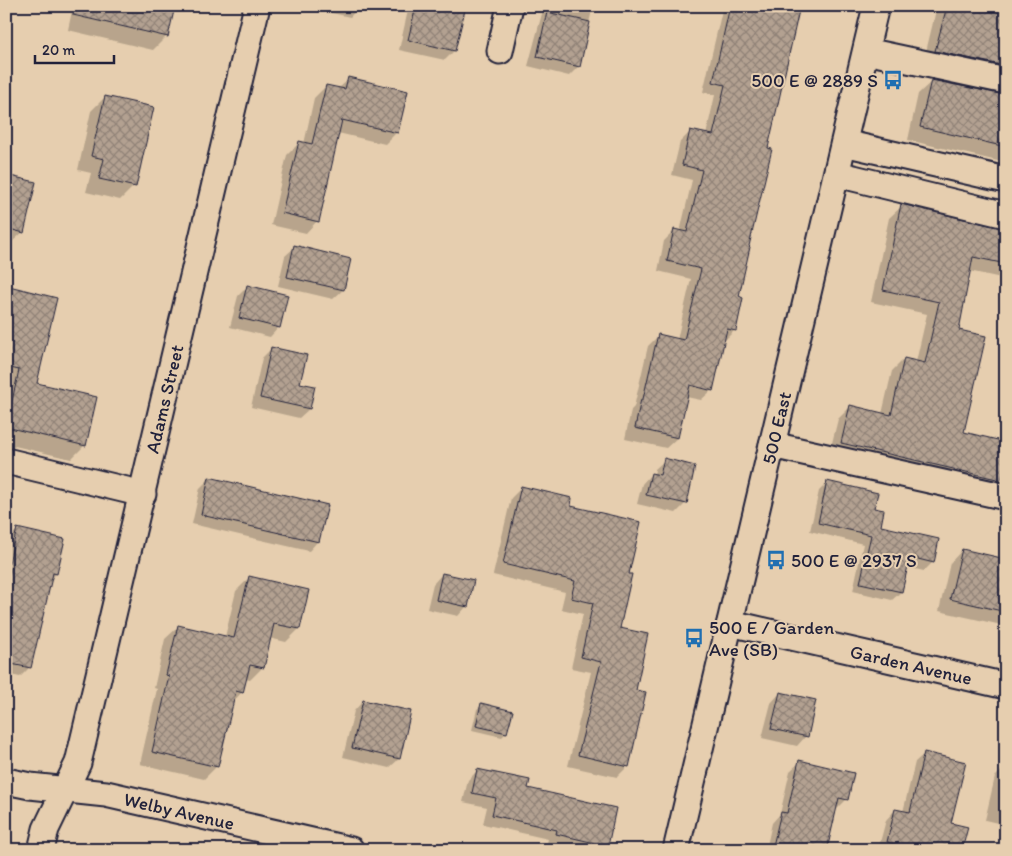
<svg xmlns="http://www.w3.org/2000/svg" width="1012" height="856" font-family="Itim,sans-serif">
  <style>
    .shadow { fill: #0003 }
    .building { fill: url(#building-cross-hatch); stroke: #22223b }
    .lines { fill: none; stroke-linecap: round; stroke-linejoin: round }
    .minor-casing { stroke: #22223b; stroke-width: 29 }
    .minor { stroke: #e6ceaf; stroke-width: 25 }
    .labels { text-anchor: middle; stroke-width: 4; stroke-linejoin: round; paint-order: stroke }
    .poi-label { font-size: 19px; fill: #22223b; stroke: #e6ceaf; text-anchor: start }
    .street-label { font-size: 19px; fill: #22223b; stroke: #e6ceaf }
  </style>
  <defs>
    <pattern id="building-cross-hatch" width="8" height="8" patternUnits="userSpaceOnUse" patternTransform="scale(1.25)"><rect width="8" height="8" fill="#b3a191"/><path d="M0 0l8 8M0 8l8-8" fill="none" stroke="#918378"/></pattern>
  </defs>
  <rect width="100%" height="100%" fill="#e6ceaf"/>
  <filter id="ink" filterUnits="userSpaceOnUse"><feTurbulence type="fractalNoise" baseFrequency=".02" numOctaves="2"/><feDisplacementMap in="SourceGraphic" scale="10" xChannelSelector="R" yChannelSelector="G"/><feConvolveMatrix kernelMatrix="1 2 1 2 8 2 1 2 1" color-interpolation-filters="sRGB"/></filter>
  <g filter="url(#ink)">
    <g class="shadow">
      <path d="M 73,6 L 174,6 L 167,36 L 153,50 L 68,30 Z"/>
      <path d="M 309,6 L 360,6 L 350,17 L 309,8 Z"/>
      <path d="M 409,6 L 464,6 L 454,51 L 445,60 L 399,50 Z"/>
      <path d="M 544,6 L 593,6 L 579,66 L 569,76 L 528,66 Z"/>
      <path d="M 723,6 L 798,6 L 766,149 L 737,297 L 735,330 L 724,341 L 712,390 L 701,400 L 686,397 L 677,438 L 666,448 L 625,439 L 631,410 L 634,407 L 648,346 L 659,335 L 677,340 L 691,279 L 658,271 L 664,241 L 675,230 L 680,232 L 692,180 L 672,175 L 680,142 L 691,131 L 706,135 L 715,95 L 703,92 Z"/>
      <path d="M 937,6 L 1006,6 L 1006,88 L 923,64 Z"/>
      <path d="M 349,79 L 397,132 L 385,144 L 338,133 L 317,221 L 306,233 L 271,225 L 287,155 L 299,143 L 304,144 L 314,98 L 326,86 L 338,89 Z"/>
      <path d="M 932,81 L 1006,96 L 1006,163 L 908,140 L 918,94 Z"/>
      <path d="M 105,97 L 134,186 L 120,200 L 86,192 L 91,173 L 78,170 L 91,111 Z"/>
      <path d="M 6,176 L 23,232 L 13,241 L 6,240 Z"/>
      <path d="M 902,206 L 1006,230 L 1006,279 L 969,271 L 957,331 L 963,433 L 1006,443 L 1006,487 L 829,455 L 838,419 L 850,407 L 882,414 L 892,371 L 904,359 L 916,362 L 927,314 L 871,302 L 889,218 Z"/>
      <path d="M 295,247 L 350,260 L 343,290 L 333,299 L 278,286 L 285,256 Z"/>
      <path d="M 247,287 L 279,327 L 270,337 L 230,327 L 238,296 Z"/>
      <path d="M 9,288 L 36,384 L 85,445 L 71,459 L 6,444 L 6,291 Z"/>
      <path d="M 272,348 L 299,384 L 309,409 L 299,418 L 251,407 L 262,358 Z"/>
      <path d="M 665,460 L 685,504 L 676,513 L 637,504 L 642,484 L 651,474 L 654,475 L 655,469 Z"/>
      <path d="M 210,478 L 318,541 L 309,551 L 192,524 L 200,488 Z"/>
      <path d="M 828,482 L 873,509 L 879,527 L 933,562 L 924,571 L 906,567 L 901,592 L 892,600 L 853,591 L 863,544 L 810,531 L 819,491 Z"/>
      <path d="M 522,487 L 569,507 L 628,575 L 618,629 L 635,691 L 628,766 L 617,777 L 568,766 L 591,672 L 571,668 L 583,614 L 561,609 L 565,592 L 493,575 L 511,498 Z"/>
      <path d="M 17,530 L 56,574 L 50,580 L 29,668 L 20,677 L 6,674 L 6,546 L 8,539 Z"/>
      <path d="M 1006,541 L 1006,626 L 939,611 L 950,563 L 962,550 L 1002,559 Z"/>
      <path d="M 442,574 L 467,606 L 458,616 L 427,609 L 433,584 Z"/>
      <path d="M 249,578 L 299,629 L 286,642 L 269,638 L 263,667 L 250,680 L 245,679 L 242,692 L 232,703 L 217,766 L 204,779 L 140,764 L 157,689 L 154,688 L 165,639 L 178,627 L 225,637 L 236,591 Z"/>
      <path d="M 780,693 L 806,736 L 797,746 L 762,738 L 771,703 Z"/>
      <path d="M 363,701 L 410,712 L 399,759 L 389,768 L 343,757 L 354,711 Z"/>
      <path d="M 482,705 L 506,733 L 502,737 L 472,730 L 477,709 Z"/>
      <path d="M 925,753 L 950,824 L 961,850 L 878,850 L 886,820 L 895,810 L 903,812 L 915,762 Z"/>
      <path d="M 800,762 L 852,774 L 846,800 L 837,809 L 835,809 L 826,850 L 766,850 L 772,823 L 780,814 L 790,771 Z"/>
      <path d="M 1006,766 L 1006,825 L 985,820 L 995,777 Z"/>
      <path d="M 478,770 L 526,789 L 606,845 L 602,850 L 575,850 L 547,843 L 548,839 L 483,824 L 487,807 L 463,802 L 468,780 Z"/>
    </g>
    <g class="building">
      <path d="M 74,6 L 175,6 L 168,37 L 73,15 Z"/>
      <path d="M 416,6 L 466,6 L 455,51 L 408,40 Z"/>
      <path d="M 730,6 L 800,6 L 768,148 L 772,149 L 749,246 L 750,247 L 739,296 L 743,298 L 736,331 L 727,329 L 713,391 L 690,385 L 678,438 L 635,428 L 641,399 L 643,399 L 658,334 L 684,340 L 701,269 L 667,261 L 674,229 L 687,232 L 702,170 L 682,165 L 690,130 L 713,135 L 725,85 L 713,82 Z"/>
      <path d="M 947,6 L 1006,6 L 1006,66 L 935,51 Z"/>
      <path d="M 547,12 L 590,22 L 580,67 L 537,57 Z"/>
      <path d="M 348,77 L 408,91 L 398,133 L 342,120 L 319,222 L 282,213 L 299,141 L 312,144 L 326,85 L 345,89 Z"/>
      <path d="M 931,80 L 1006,95 L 1006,147 L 920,127 Z"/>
      <path d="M 105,96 L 154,107 L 136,187 L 99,179 L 104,159 L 91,156 Z"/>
      <path d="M 6,175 L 36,182 L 24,233 L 6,228 Z"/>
      <path d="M 901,204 L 1006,229 L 1006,264 L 973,257 L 959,330 L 986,336 L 964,432 L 1006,442 L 1006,460 L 1001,480 L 841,443 L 850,405 L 891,415 L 904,358 L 925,363 L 939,302 L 883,290 Z"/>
      <path d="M 294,245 L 351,259 L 344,290 L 287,277 Z"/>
      <path d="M 247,285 L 288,295 L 280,328 L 239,318 Z"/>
      <path d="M 9,286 L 57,298 L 37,383 L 97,397 L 86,446 L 6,427 L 19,370 L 6,367 L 6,298 Z"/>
      <path d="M 271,347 L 307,355 L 300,383 L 315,386 L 310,409 L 260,398 Z"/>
      <path d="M 664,458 L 695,466 L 687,504 L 646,495 L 651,473 L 660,475 Z"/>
      <path d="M 209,477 L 328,505 L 319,542 L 201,515 Z"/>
      <path d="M 827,481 L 878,493 L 874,508 L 884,510 L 881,526 L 939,539 L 934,563 L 910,557 L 902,592 L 860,583 L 871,535 L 818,523 Z"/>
      <path d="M 521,486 L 572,498 L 571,506 L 641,522 L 629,574 L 632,574 L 620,628 L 648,634 L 636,690 L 646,692 L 629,767 L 578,755 L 601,662 L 581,657 L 593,603 L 571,598 L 575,581 L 503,564 Z"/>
      <path d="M 17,528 L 65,539 L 57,574 L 53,573 L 31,668 L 6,663 L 6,589 L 12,564 L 9,563 Z"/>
      <path d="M 962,549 L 1006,559 L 1006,612 L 950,599 Z"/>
      <path d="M 442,573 L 474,580 L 468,607 L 436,600 Z"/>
      <path d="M 249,576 L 309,590 L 300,629 L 274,624 L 264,668 L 250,665 L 243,693 L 236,691 L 218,767 L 152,752 L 169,676 L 166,675 L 178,625 L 234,638 Z"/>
      <path d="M 780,692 L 816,700 L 808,737 L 771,729 Z"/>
      <path d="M 363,700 L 411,711 L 400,759 L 352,748 Z"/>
      <path d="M 481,703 L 513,711 L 507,733 L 476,726 Z"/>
      <path d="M 924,752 L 966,762 L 951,823 L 968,827 L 962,850 L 917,850 L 887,842 L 895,809 L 910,812 Z"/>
      <path d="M 799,760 L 854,773 L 848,800 L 839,798 L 827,850 L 788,850 L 773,846 L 781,812 L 787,813 Z"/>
      <path d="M 477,769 L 530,780 L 528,788 L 616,808 L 608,846 L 556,834 L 557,830 L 492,815 L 496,798 L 472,793 Z"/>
    </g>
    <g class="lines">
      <defs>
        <g id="minor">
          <path d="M 500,51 L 510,6"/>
          <path d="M 866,51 L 1006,81"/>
          <path d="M 844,143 L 1006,180"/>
          <path d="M 837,174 L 1006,215"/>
          <path d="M 772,445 L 1006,497"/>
          <path d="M 6,461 L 143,494"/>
          <path id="s1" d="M 730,623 L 1006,686"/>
          <path id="s2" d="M 6,781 L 30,786 L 106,794 L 351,850"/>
          <path id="s3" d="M 41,850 L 46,829 L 78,763 L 257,6"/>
          <path id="s4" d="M 676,850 L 876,6"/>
        </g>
      </defs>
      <use href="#minor" class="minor-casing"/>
      <use href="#minor" class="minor"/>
    </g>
  </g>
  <defs>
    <symbol id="bus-bare" viewBox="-9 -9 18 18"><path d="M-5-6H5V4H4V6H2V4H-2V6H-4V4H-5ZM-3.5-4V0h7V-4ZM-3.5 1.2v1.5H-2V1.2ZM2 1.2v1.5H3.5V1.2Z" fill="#1f6fb2" stroke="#e6ceaf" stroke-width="2.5" paint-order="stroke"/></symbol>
  </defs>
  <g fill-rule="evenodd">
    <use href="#bus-bare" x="879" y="66" width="28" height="28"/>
    <use href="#bus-bare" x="762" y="546" width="28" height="28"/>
    <use href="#bus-bare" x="680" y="624" width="28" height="28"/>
  </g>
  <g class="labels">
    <g class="poi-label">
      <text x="878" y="87" text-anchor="end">500 E @ 2889 S</text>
      <text x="791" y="567">500 E @ 2937 S</text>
      <text x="709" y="634">500 E / Garden<tspan x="709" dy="22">Ave (SB)</tspan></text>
    </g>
    <g class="street-label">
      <text dy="7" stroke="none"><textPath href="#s3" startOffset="469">Adams Street</textPath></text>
      <text dy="7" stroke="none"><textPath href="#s4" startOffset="434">500 East</textPath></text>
      <text dy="7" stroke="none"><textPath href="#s1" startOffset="186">Garden Avenue</textPath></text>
      <text dy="7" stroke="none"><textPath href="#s2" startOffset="176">Welby Avenue</textPath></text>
    </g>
  </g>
  <rect width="1012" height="856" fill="none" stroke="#e6ceaf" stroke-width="25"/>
  <rect x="12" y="12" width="987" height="831" fill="none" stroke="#22223b" stroke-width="2" filter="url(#ink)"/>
  <path d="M35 55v8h79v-8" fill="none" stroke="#22223b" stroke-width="2.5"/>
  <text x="42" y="55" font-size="15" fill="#22223b" stroke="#e6ceaf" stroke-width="4" paint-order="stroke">20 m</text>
</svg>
